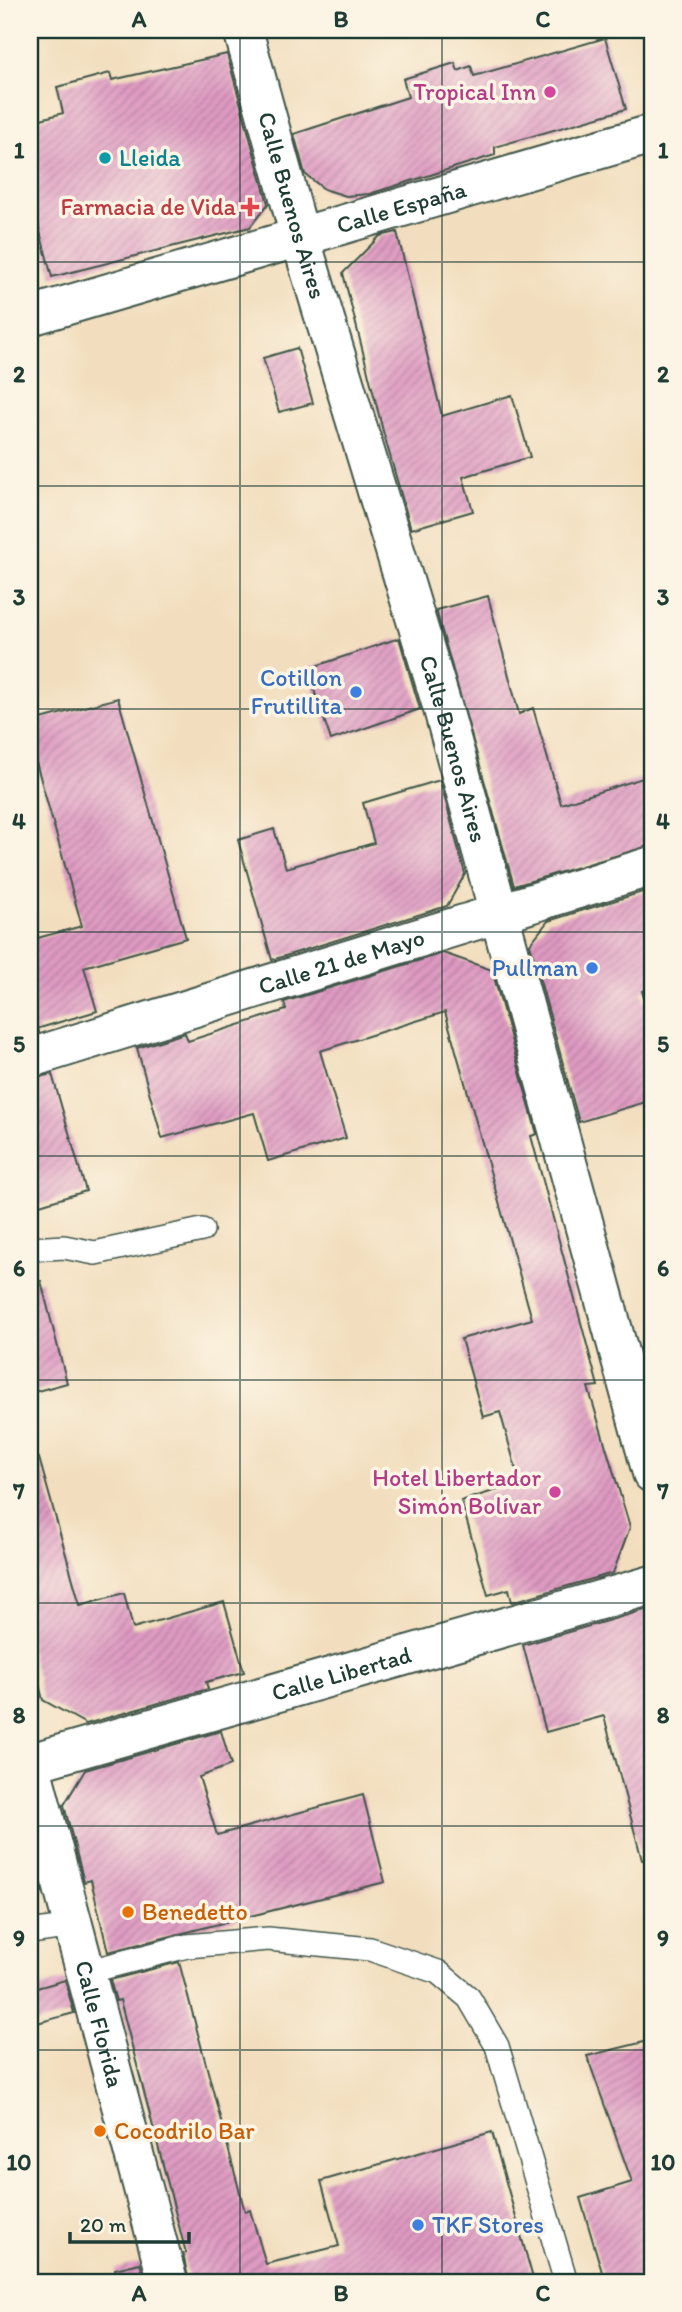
<svg xmlns="http://www.w3.org/2000/svg" width="682" height="2312" font-family="Itim,sans-serif">
  <style>
    .building { fill: url(#building-hatch) }
    .lines { fill: none; stroke-linecap: round; stroke-linejoin: round }
    .service-casing { stroke: #3f5549; stroke-width: 26 }
    .minor-casing { stroke: #3f5549; stroke-width: 42 }
    .tertiary-casing { stroke: #3f5549; stroke-width: 42 }
    .service { stroke: #fff; stroke-width: 23 }
    .minor { stroke: #fff; stroke-width: 38 }
    .tertiary { stroke: #fff; stroke-width: 38 }
    .grid { fill: none; stroke: #1f3d34; stroke-width: 2; stroke-opacity: 0.55 }
    .hotel-dot { fill: #d1479c; stroke: #fcf5e5; stroke-width: 2.5 }
    .culture-dot { fill: #0f9aa8; stroke: #fcf5e5; stroke-width: 2.5 }
    .health-dot { fill: #e0444e; stroke: #fcf5e5; stroke-width: 2.5 }
    .shop-dot { fill: #3f7fe0; stroke: #fcf5e5; stroke-width: 2.5 }
    .food-dot { fill: #e8710a; stroke: #fcf5e5; stroke-width: 2.5 }
    .labels { text-anchor: middle; stroke-width: 7; stroke-linejoin: round; paint-order: stroke }
    .hotel-label { font-size: 24px; fill: #b23c85; stroke: #fcf5e5; text-anchor: end }
    .culture-label { font-size: 24px; fill: #0d838f; stroke: #fcf5e5; text-anchor: start }
    .street-label { font-size: 24px; fill: #1f3d34; stroke: #fcf5e5 }
    .health-label { font-size: 24px; fill: #be3a42; stroke: #fcf5e5; text-anchor: end }
    .shop-label { font-size: 24px; fill: #366cbe; stroke: #fcf5e5; text-anchor: end }
    .food-label { font-size: 24px; fill: #c56008; stroke: #fcf5e5; text-anchor: start }
    .neatline { fill: none; stroke: #1f3d34; stroke-width: 2.5 }
    .grid-label { font-size: 23px; text-anchor: middle; font-weight: bold; fill: #1f3d34 }
  </style>
  <defs>
    <pattern id="building-hatch" width="6" height="6" patternUnits="userSpaceOnUse" patternTransform="scale(1.75)"><rect width="6" height="6" fill="#df9ac2"/><path d="M-1 1l2-2M0 6l6-6M5 7l2-2" fill="none" stroke="#b47f9e"/></pattern>
  </defs>
  <rect width="100%" height="100%" fill="#fcf5e5"/>
  <filter id="ink" filterUnits="userSpaceOnUse"><feTurbulence type="fractalNoise" baseFrequency=".0143" numOctaves="2"/><feDisplacementMap in="SourceGraphic" scale="14" xChannelSelector="R" yChannelSelector="G"/><feConvolveMatrix kernelMatrix="1 2 1 2 8 2 1 2 1" color-interpolation-filters="sRGB"/></filter>
  <filter id="wash" filterUnits="userSpaceOnUse"><feTurbulence type="fractalNoise" baseFrequency=".00686" numOctaves="4" result="noise"/><feDisplacementMap in="SourceGraphic" scale="28" xChannelSelector="R" yChannelSelector="G"/><feGaussianBlur stdDeviation="1.57" result="paint"/><feColorMatrix in="noise" values="0 0 0 0 0 0 0 0 0 0 0 0 0 0 0 0 0 1.4 0 .05"/><feComposite in="paint" operator="in"/></filter>
  <g filter="url(#wash)">
    <rect width="100%" height="100%" fill="#f2debe"/>
    <g id="blocks">
      <g class="building">
        <path d="M 605,38 L 626,109 L 495,147 L 495,155 L 369,194 L 346,196 L 324,189 L 305,174 L 294,134 L 408,97 L 403,79 L 455,63 L 458,71 L 471,66 L 474,76 Z"/>
        <path d="M 227,54 L 268,204 L 250,227 L 52,277 L 30,194 L 30,122 L 63,113 L 57,87 L 110,73 L 112,80 Z"/>
        <path d="M 397,232 L 442,416 L 512,395 L 530,457 L 463,477 L 473,511 L 411,529 L 383,431 L 343,273 L 380,236 Z"/>
        <path d="M 297,348 L 313,403 L 279,412 L 263,358 Z"/>
        <path d="M 488,596 L 519,714 L 533,708 L 561,804 L 652,775 L 652,845 L 514,886 L 436,610 Z"/>
        <path d="M 399,638 L 420,709 L 331,740 L 307,669 Z"/>
        <path d="M 118,698 L 186,938 L 84,967 L 97,1011 L 33,1030 L 38,1029 L 39,1032 L 30,1035 L 30,940 L 82,926 L 30,741 L 30,722 Z"/>
        <path d="M 440,780 L 465,874 L 447,906 L 272,960 L 238,840 L 274,829 L 286,868 L 374,843 L 363,803 Z"/>
        <path d="M 652,889 L 652,988 L 642,991 L 652,1027 L 652,1100 L 579,1122 L 530,944 L 548,921 Z"/>
        <path d="M 443,953 L 492,970 L 537,1134 L 531,1136 L 598,1386 L 588,1387 L 630,1527 L 613,1573 L 512,1602 L 509,1589 L 488,1595 L 461,1501 L 520,1483 L 500,1412 L 483,1417 L 461,1339 L 532,1319 L 445,1012 L 320,1051 L 346,1138 L 268,1161 L 254,1113 L 162,1138 L 137,1048 L 185,1033 L 188,1041 L 286,1010 L 284,1002 Z"/>
        <path d="M 52,1074 L 86,1191 L 30,1208 L 30,1079 Z"/>
        <path d="M 41,1281 L 67,1383 L 30,1393 L 30,1282 Z"/>
        <path d="M 39,1458 L 80,1605 L 124,1593 L 133,1628 L 224,1602 L 244,1672 L 206,1682 L 208,1689 L 86,1724 L 43,1700 L 30,1649 L 30,1460 Z"/>
        <path d="M 652,1608 L 652,1859 L 642,1860 L 604,1716 L 546,1732 L 523,1645 Z"/>
        <path d="M 221,1731 L 231,1765 L 199,1777 L 217,1835 L 363,1795 L 385,1882 L 108,1952 L 91,1880 L 84,1882 L 64,1805 L 85,1770 Z"/>
        <path d="M 32,1856 L 42,1892 L 30,1895 L 30,1859 Z"/>
        <path d="M 179,1962 L 245,2212 L 250,2210 L 266,2264 L 339,2246 L 321,2181 L 492,2132 L 534,2282 L 189,2282 L 183,2254 L 186,2253 L 120,2000 L 116,2001 L 110,1980 Z"/>
        <path d="M 65,1980 L 74,2013 L 30,2025 L 30,1990 Z"/>
        <path d="M 652,2040 L 652,2275 L 627,2282 L 605,2282 L 580,2198 L 632,2182 L 587,2056 Z"/>
        <path d="M 140,2263 L 145,2282 L 116,2282 L 115,2269 Z"/>
      </g>
    </g>
  </g>
  <g filter="url(#ink)">
    <use href="#blocks" fill-opacity="0" stroke="#3f5549" stroke-width="2"/>
    <g class="lines">
      <defs>
        <g id="service">
          <path d="M 30,1249 L 64,1247 L 95,1253 L 202,1230"/>
          <path d="M 30,1932 L 73,1926"/>
          <path d="M 86,1972 L 187,1946 L 268,1939 L 370,1949 L 438,1972 L 469,1998 L 497,2046 L 566,2282"/>
        </g>
        <g id="minor">
          <path id="s1" d="M 30,1763 L 652,1585"/>
        </g>
        <g id="tertiary">
          <path id="s2" d="M 243,30 L 300,237 L 443,709 L 652,1473"/>
          <path id="s3" d="M 30,316 L 652,134"/>
          <path id="s4" d="M 30,1058 L 652,866"/>
          <path id="s5" d="M 30,1763 L 168,2282"/>
        </g>
      </defs>
      <use href="#service" class="service-casing"/>
      <use href="#minor" class="minor-casing"/>
      <use href="#tertiary" class="tertiary-casing"/>
      <use href="#service" class="service"/>
      <use href="#minor" class="minor"/>
      <use href="#tertiary" class="tertiary"/>
    </g>
  </g>
  <path class="grid" d="M 240,30 L 240,2282M 442,30 L 442,2282M 30,262 L 652,262M 30,486 L 652,486M 30,709 L 652,709M 30,932 L 652,932M 30,1156 L 652,1156M 30,1380 L 652,1380M 30,1603 L 652,1603M 30,1826 L 652,1826M 30,2050 L 652,2050"/>
  <g class="hotel-dot">
    <circle cx="550" cy="92" r="7"/>
    <circle cx="555" cy="1492" r="7"/>
  </g>
  <circle class="culture-dot" cx="105" cy="158" r="7"/>
  <path class="health-dot" d="M246.5 196.5h7v7h7v7h-7v7h-7v-7h-7v-7h7z"/>
  <g class="shop-dot">
    <circle cx="356" cy="692" r="7"/>
    <circle cx="592" cy="968" r="7"/>
    <circle cx="418" cy="2225" r="7"/>
  </g>
  <g class="food-dot">
    <circle cx="128" cy="1912" r="7"/>
    <circle cx="100" cy="2131" r="7"/>
  </g>
  <g class="labels">
    <g class="hotel-label">
      <text x="536" y="100">Tropical Inn</text>
      <text x="541" y="1486">Hotel Libertador<tspan x="541" dy="28">Simón Bolívar</tspan></text>
    </g>
    <g class="culture-label">
      <text x="119" y="166">Lleida</text>
    </g>
    <g class="street-label">
      <text dy="8" stroke="none"><textPath href="#s2" startOffset="182">Calle Buenos Aires</textPath></text>
      <text dy="8" stroke="none"><textPath href="#s3" startOffset="387">Calle España</textPath></text>
      <text dy="8" stroke="none"><textPath href="#s2" startOffset="749">Calle Buenos Aires</textPath></text>
      <text dy="8" stroke="none"><textPath href="#s4" startOffset="326">Calle 21 de Mayo</textPath></text>
      <text dy="8" stroke="none"><textPath href="#s1" startOffset="324">Calle Libertad</textPath></text>
      <text dy="8" stroke="none"><textPath href="#s5" startOffset="270">Calle Florida</textPath></text>
    </g>
    <g class="health-label">
      <text x="236" y="215">Farmacia de Vida</text>
    </g>
    <g class="shop-label">
      <text x="342" y="686">Cotillon<tspan x="342" dy="28">Frutillita</tspan></text>
      <text x="578" y="976">Pullman</text>
      <text x="432" y="2233" text-anchor="start">TKF Stores</text>
    </g>
    <g class="food-label">
      <text x="142" y="1920">Benedetto</text>
      <text x="114" y="2139">Cocodrilo Bar</text>
    </g>
  </g>
  <rect width="682" height="2312" fill="none" stroke="#fcf5e5" stroke-width="77"/>
  <path d="M70 2232v10h119v-10" fill="none" stroke="#1f3d34" stroke-width="3.5"/>
  <text x="80" y="2232" font-size="21" fill="#1f3d34" stroke="#fcf5e5" stroke-width="5" paint-order="stroke">20 m</text>
  <rect x="38" y="38" width="606" height="2236" class="neatline"/>
  <g class="grid-label">
    <text x="139" y="27">A</text>
    <text x="341" y="27">B</text>
    <text x="543" y="27">C</text>
    <text x="19" y="158">1</text>
    <text x="663" y="158">1</text>
    <text x="19" y="382">2</text>
    <text x="663" y="382">2</text>
    <text x="19" y="605">3</text>
    <text x="663" y="605">3</text>
    <text x="19" y="829">4</text>
    <text x="663" y="829">4</text>
    <text x="19" y="1052">5</text>
    <text x="663" y="1052">5</text>
    <text x="19" y="1276">6</text>
    <text x="663" y="1276">6</text>
    <text x="19" y="1499">7</text>
    <text x="663" y="1499">7</text>
    <text x="19" y="1723">8</text>
    <text x="663" y="1723">8</text>
    <text x="19" y="1946">9</text>
    <text x="663" y="1946">9</text>
    <text x="19" y="2170">10</text>
    <text x="663" y="2170">10</text>
    <text x="139" y="2301">A</text>
    <text x="341" y="2301">B</text>
    <text x="543" y="2301">C</text>
  </g>
</svg>
